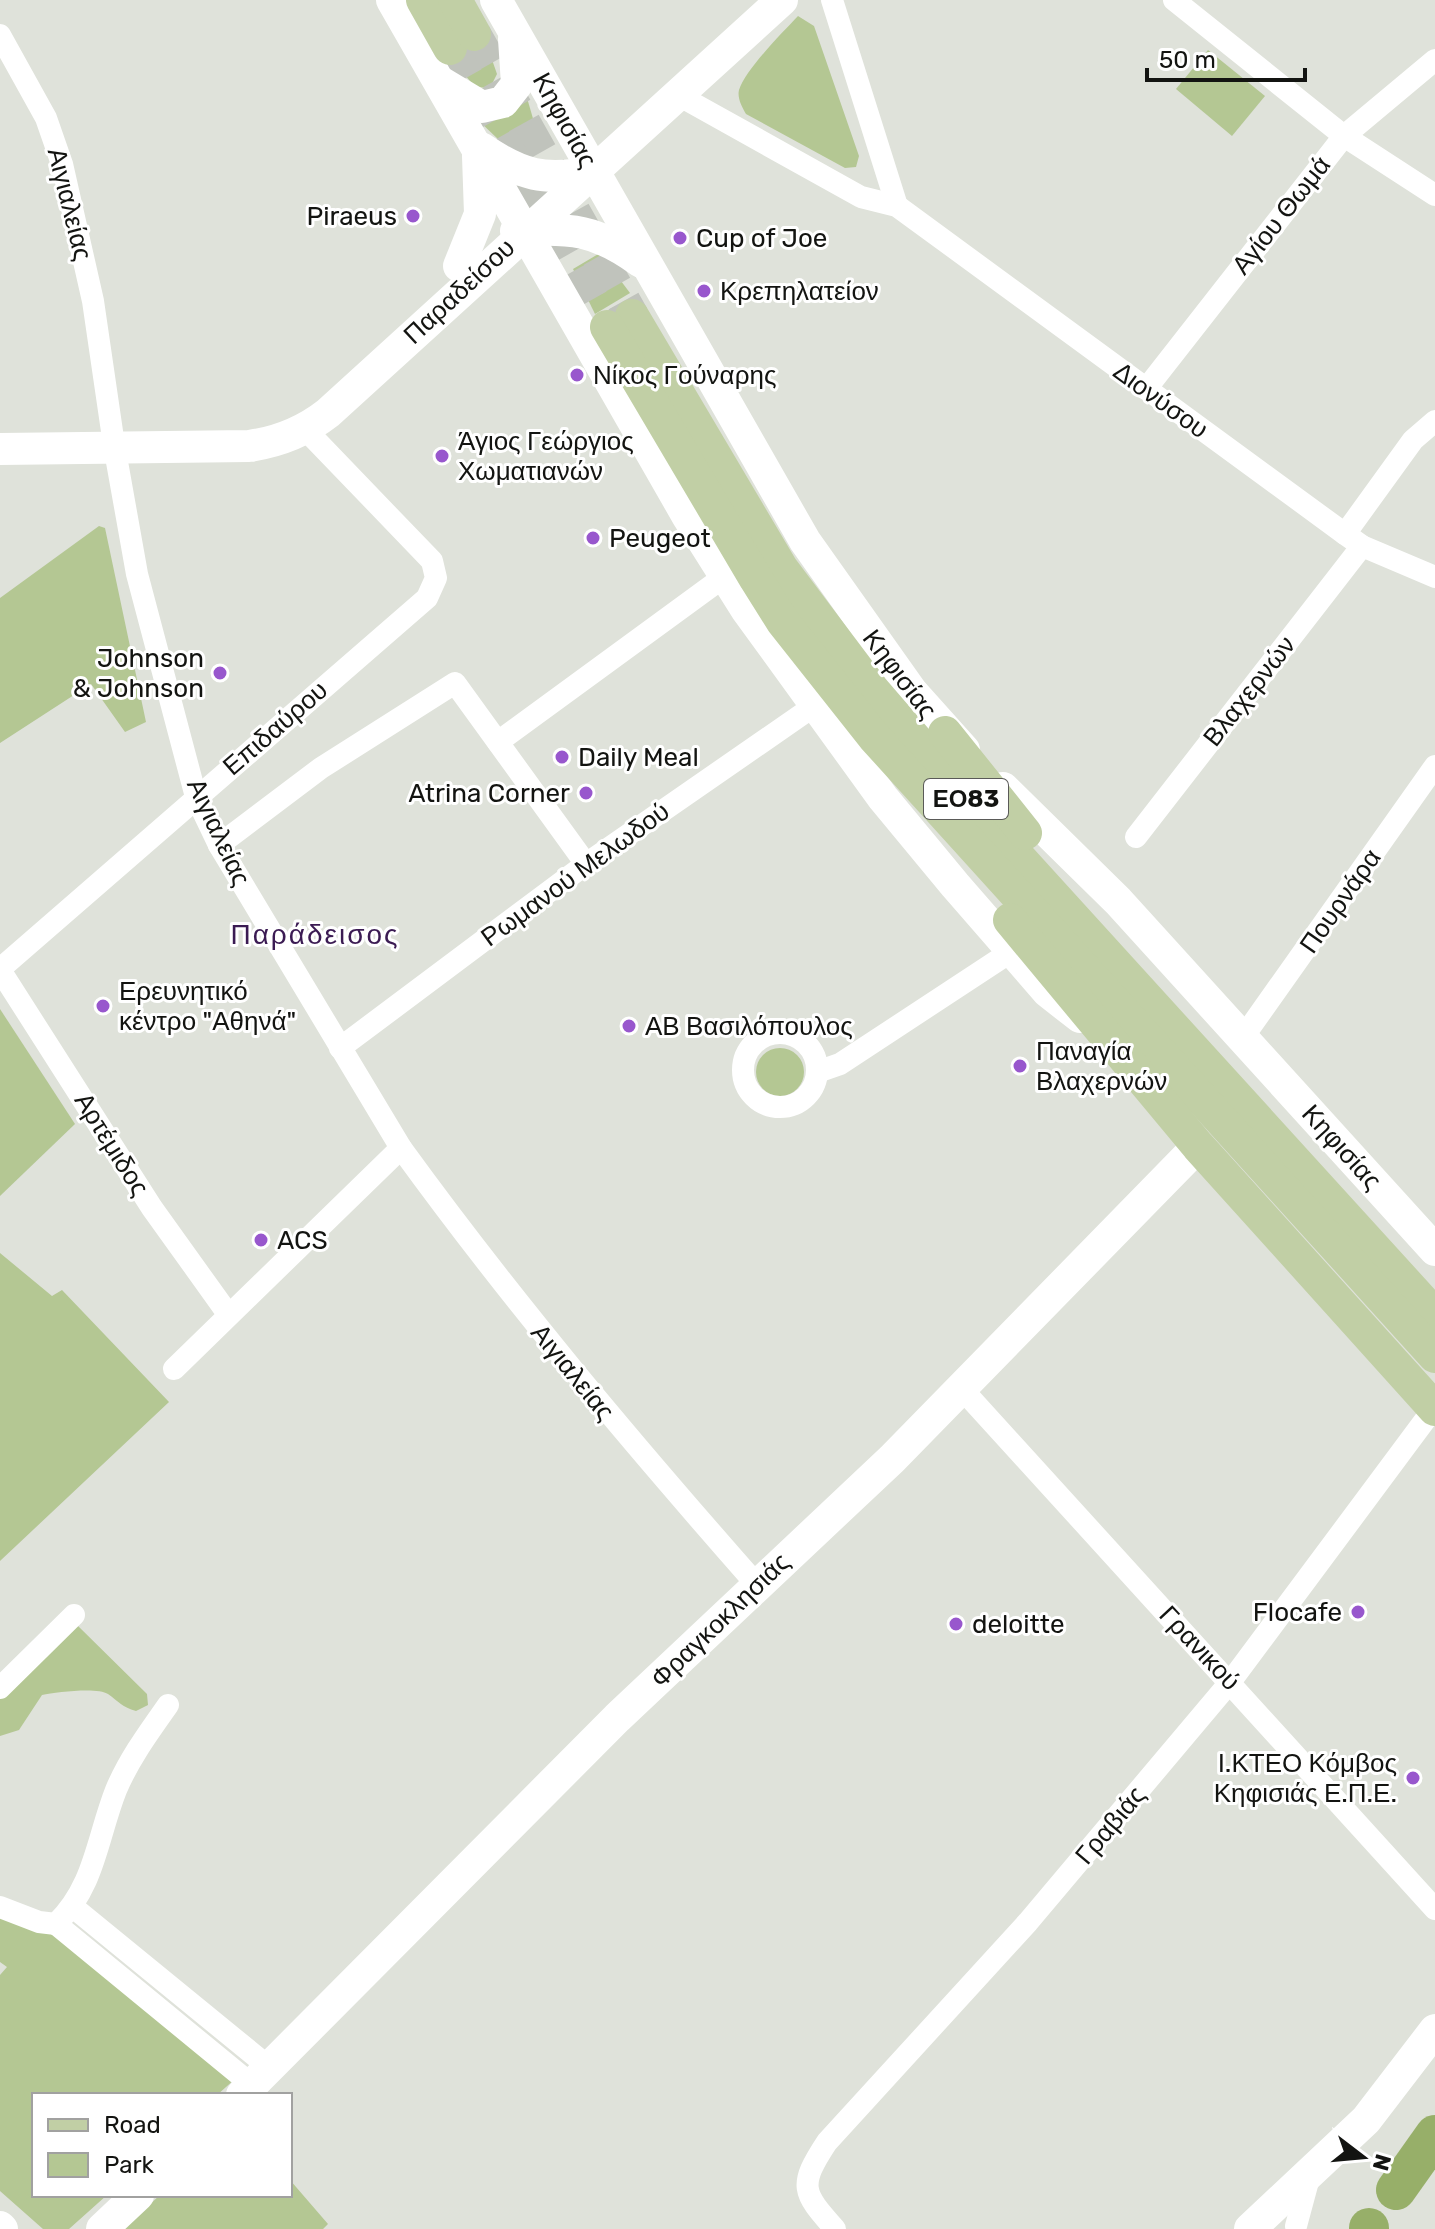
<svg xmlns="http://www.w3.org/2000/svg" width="1435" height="2229" font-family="Rubik,sans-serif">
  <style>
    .green { fill: #b4c793 }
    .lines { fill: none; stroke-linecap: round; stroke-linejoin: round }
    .primary-tunnel { stroke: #c0c3bc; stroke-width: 34; stroke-dasharray: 34 17; stroke-linecap: butt }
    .street { stroke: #fff; stroke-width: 22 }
    .secondary { stroke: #fff; stroke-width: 32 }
    .primary { stroke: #c1cfa5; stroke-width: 34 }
    .highway { stroke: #97af69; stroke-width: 40 }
    .poi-dot { fill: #9857cd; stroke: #fff; stroke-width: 3 }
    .labels { text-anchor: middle; stroke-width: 6; stroke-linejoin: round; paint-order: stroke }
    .shield { fill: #fff; stroke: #5a5a58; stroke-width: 2 }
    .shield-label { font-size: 24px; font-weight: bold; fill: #131411 }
    .street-label { font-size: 26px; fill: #131411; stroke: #fff }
    .poi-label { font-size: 26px; fill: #131411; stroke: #fff; text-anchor: start }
    .neighbourhood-label { font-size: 28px; letter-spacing: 2px; fill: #3b1b53; stroke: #fff }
  </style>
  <rect width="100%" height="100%" fill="#dfe2da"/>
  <g class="green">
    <path d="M 798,16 L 814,26 L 859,156 L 856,167 L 845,168 L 746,114 C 742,107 737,98 739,90 C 745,70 783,32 798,16 Z"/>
    <path d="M 481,28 L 497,74 L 490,88 L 475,87 L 444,50 Z"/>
    <path d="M 1208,50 L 1265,96 L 1232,136 L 1176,89 Z"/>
    <path d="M 525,91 L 534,122 L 500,141 L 479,121 Z"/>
    <path d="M 600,253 L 630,293 L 595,314 L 573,269 Z"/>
    <path d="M 99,526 L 105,528 L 146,722 L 125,732 L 91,684 L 0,743 L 0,598 Z"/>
    <path d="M 0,1009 L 75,1124 L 0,1196 Z"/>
    <circle cx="780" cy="1072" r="24"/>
    <path d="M 0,1253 L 52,1296 L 62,1290 L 169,1402 L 0,1561 Z"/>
    <path d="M 77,1625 L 147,1694 L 148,1705 L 136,1711 C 122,1707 119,1702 108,1694 C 98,1687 56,1692 42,1695 L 19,1730 L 0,1736 L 0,1699 Z"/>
    <path d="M 0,1918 L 61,1936 L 235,2079 L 217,2095 L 34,2095 L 34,2195 L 107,2195 L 69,2229 L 43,2229 L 0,2191 L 0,1975 L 7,1967 L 0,1962 Z"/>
    <path d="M 290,2180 L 328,2224 L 323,2229 L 123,2229 L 160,2195 L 290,2195 Z"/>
  </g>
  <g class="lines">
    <g class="primary-tunnel">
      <path d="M 474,34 L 632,316"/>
      <path d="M 450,48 L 607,327"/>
    </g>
    <g class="street">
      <path d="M 832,0 L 897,206"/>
      <path d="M 1174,0 L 1344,136 L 1435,195"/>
      <path d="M 0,35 L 46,118 L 62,164 L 93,301 L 114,445 L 137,574 L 196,797 L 219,845 L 401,1148 C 512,1301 632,1443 757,1585"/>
      <path d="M 678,95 L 861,197 L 897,206 L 1345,534 L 1362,546 L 1435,577"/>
      <path d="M 1146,389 L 1344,136 L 1435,60"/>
      <path d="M 1345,534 L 1413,440 L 1435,421"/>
      <path d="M 498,742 L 725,576"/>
      <path d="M 1136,837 L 1362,546"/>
      <path d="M 219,845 L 321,768 L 455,683 L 586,864"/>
      <path d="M 0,969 L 427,598 L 436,578 L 432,561 L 304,428"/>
      <path d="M 0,970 L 152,1208 L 228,1314"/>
      <circle cx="780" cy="1070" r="37"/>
      <path d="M 1244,1036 L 1435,766"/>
      <path d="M 340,1048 L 586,864 L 814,706"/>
      <path d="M 817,1072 L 840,1064 L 1012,951"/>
      <path d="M 174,1369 L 401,1148"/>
      <path d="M 962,1389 L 1435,1909"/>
      <path d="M 0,1688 L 74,1615"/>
      <path d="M 0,1907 L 39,1922 L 56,1924 C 95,1886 97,1838 116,1790 C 129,1759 149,1732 168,1705"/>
      <path d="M 73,1907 L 270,2068"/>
      <path d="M 56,1924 L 252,2085"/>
      <path d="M 1296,2226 L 1310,2174"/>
      <path d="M 835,2229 C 802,2192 798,2186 827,2142 L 1028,1922 L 1231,1681 L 1434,1408"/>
    </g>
    <g class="secondary">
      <path d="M 392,0 L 688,517 L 746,609 L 883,798 L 955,885 L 1048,992 L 1080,1017"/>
      <path d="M 496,0 L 805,541 L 912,692 L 964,750"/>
      <path d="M 442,83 L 482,107 L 503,102 L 517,84 L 514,39"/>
      <path d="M 481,148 C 522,176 544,181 593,172"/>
      <path d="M 516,231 C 570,227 598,230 641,262"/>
      <path d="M 459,266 L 480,214 L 478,156"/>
      <path d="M 0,449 L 249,446 C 278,442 305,431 328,413 L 782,0"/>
      <path d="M 1003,788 L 1118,901 L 1435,1250"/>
      <path d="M 242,2095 L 617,1718 L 892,1459 L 1198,1146"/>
      <path d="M 0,2227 L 2,2229"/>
      <path d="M 102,2229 L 138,2195"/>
      <path d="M 1250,2229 L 1366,2120 L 1435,2030"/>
    </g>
    <g class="primary">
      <path d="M 423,0 L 450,48"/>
      <path d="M 455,0 L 474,34"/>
      <path d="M 632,316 L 781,568 L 872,689 L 990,826 L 1435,1315"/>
      <path d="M 607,327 L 756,579 L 783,622 L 874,737 L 1435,1356"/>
      <path d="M 945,733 L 1025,833"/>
      <path d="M 1010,920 L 1198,1146 L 1435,1409"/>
    </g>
    <g class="highway">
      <path d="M 1396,2190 L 1435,2135"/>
      <path d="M 1369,2229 L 1369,2228"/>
    </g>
  </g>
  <g class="poi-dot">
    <circle cx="413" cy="216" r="8"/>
    <circle cx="680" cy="238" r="8"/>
    <circle cx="704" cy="291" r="8"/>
    <circle cx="577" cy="375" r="8"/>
    <circle cx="442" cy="456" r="8"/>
    <circle cx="593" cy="538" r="8"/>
    <circle cx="220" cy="673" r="8"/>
    <circle cx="562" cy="757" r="8"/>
    <circle cx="586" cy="793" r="8"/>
    <circle cx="103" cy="1006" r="8"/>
    <circle cx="629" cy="1026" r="8"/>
    <circle cx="1020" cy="1066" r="8"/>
    <circle cx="261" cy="1240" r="8"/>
    <circle cx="1358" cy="1612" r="8"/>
    <circle cx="956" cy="1624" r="8"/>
    <circle cx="1413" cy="1778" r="8"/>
  </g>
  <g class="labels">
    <rect class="shield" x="924" y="779" width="84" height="40" rx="6"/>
    <g class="shield-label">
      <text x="966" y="807">ΕΟ83</text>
    </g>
    <g class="street-label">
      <text transform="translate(565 120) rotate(61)" y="9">Κηφισίας</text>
      <text transform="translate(70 204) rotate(76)" y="9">Αιγιαλείας</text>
      <text transform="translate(1281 215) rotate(-52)" y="9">Αγίου Θωμά</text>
      <text transform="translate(459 291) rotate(-43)" y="9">Παραδείσου</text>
      <text transform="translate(1161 400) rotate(36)" y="9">Διονύσου</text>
      <text transform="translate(900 674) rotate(53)" y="9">Κηφισίας</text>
      <text transform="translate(1249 691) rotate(-52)" y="9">Βλαχερνών</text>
      <text transform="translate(275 728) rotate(-41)" y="9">Επιδαύρου</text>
      <text transform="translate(219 832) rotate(65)" y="9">Αιγιαλείας</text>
      <text transform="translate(575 874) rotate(-36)" y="9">Ρωμανού Μελωδού</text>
      <text transform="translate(1340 901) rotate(-55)" y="9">Πουρνάρα</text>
      <text transform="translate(112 1144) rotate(58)" y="9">Αρτέμιδος</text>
      <text transform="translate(1342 1147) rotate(48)" y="9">Κηφισίας</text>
      <text transform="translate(573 1372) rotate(51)" y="9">Αιγιαλείας</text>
      <text transform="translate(720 1620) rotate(-44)" y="9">Φραγκοκλησιάς</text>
      <text transform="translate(1200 1648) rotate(47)" y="9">Γρανικού</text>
      <text transform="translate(1110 1825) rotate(-50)" y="9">Γραβιάς</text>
    </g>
    <g class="poi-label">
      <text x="397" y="225" text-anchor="end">Piraeus</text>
      <text x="696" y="247">Cup of Joe</text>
      <text x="720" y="300">Κρεπηλατείον</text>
      <text x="593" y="384">Νίκος Γούναρης</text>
      <text x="458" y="450">Άγιος Γεώργιος<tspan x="458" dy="30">Χωματιανών</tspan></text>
      <text x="609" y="547">Peugeot</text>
      <text x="204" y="667" text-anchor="end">Johnson<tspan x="204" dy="30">&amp; Johnson</tspan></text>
      <text x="578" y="766">Daily Meal</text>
      <text x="570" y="802" text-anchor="end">Atrina Corner</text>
      <text x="119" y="1000">Ερευνητικό<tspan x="119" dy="30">κέντρο "Αθηνά"</tspan></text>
      <text x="645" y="1035">ΑΒ Βασιλόπουλος</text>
      <text x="1036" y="1060">Παναγία<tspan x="1036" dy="30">Βλαχερνών</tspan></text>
      <text x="277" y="1249">ACS</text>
      <text x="1342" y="1621" text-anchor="end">Flocafe</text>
      <text x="972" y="1633">deloitte</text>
      <text x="1397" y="1772" text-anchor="end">Ι.ΚΤΕΟ Κόμβος<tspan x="1397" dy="30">Κηφισιάς Ε.Π.Ε.</tspan></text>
    </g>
    <g class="neighbourhood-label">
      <text x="315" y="944">Παράδεισος</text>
    </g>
  </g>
  <rect x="32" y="2093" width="260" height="104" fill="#ffffff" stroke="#a1a1a0" stroke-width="2"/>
  <rect x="48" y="2119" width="40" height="12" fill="#c1cfa5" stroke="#a1a1a0" stroke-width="2"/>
  <text x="104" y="2133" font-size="24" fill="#131411">Road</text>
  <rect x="48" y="2153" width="40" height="24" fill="#b4c793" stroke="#a1a1a0" stroke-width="2"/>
  <text x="104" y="2173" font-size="24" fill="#131411">Park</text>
  <g transform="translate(1363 2157) rotate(106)" stroke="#ffffff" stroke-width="6" paint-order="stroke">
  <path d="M0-6L14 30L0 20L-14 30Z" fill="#131411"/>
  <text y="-12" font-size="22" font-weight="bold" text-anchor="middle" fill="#131411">N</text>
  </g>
  <path d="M1147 68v12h158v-12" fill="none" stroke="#131411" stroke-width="4"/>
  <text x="1159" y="68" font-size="24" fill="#131411" stroke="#ffffff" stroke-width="6" paint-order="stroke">50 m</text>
</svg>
